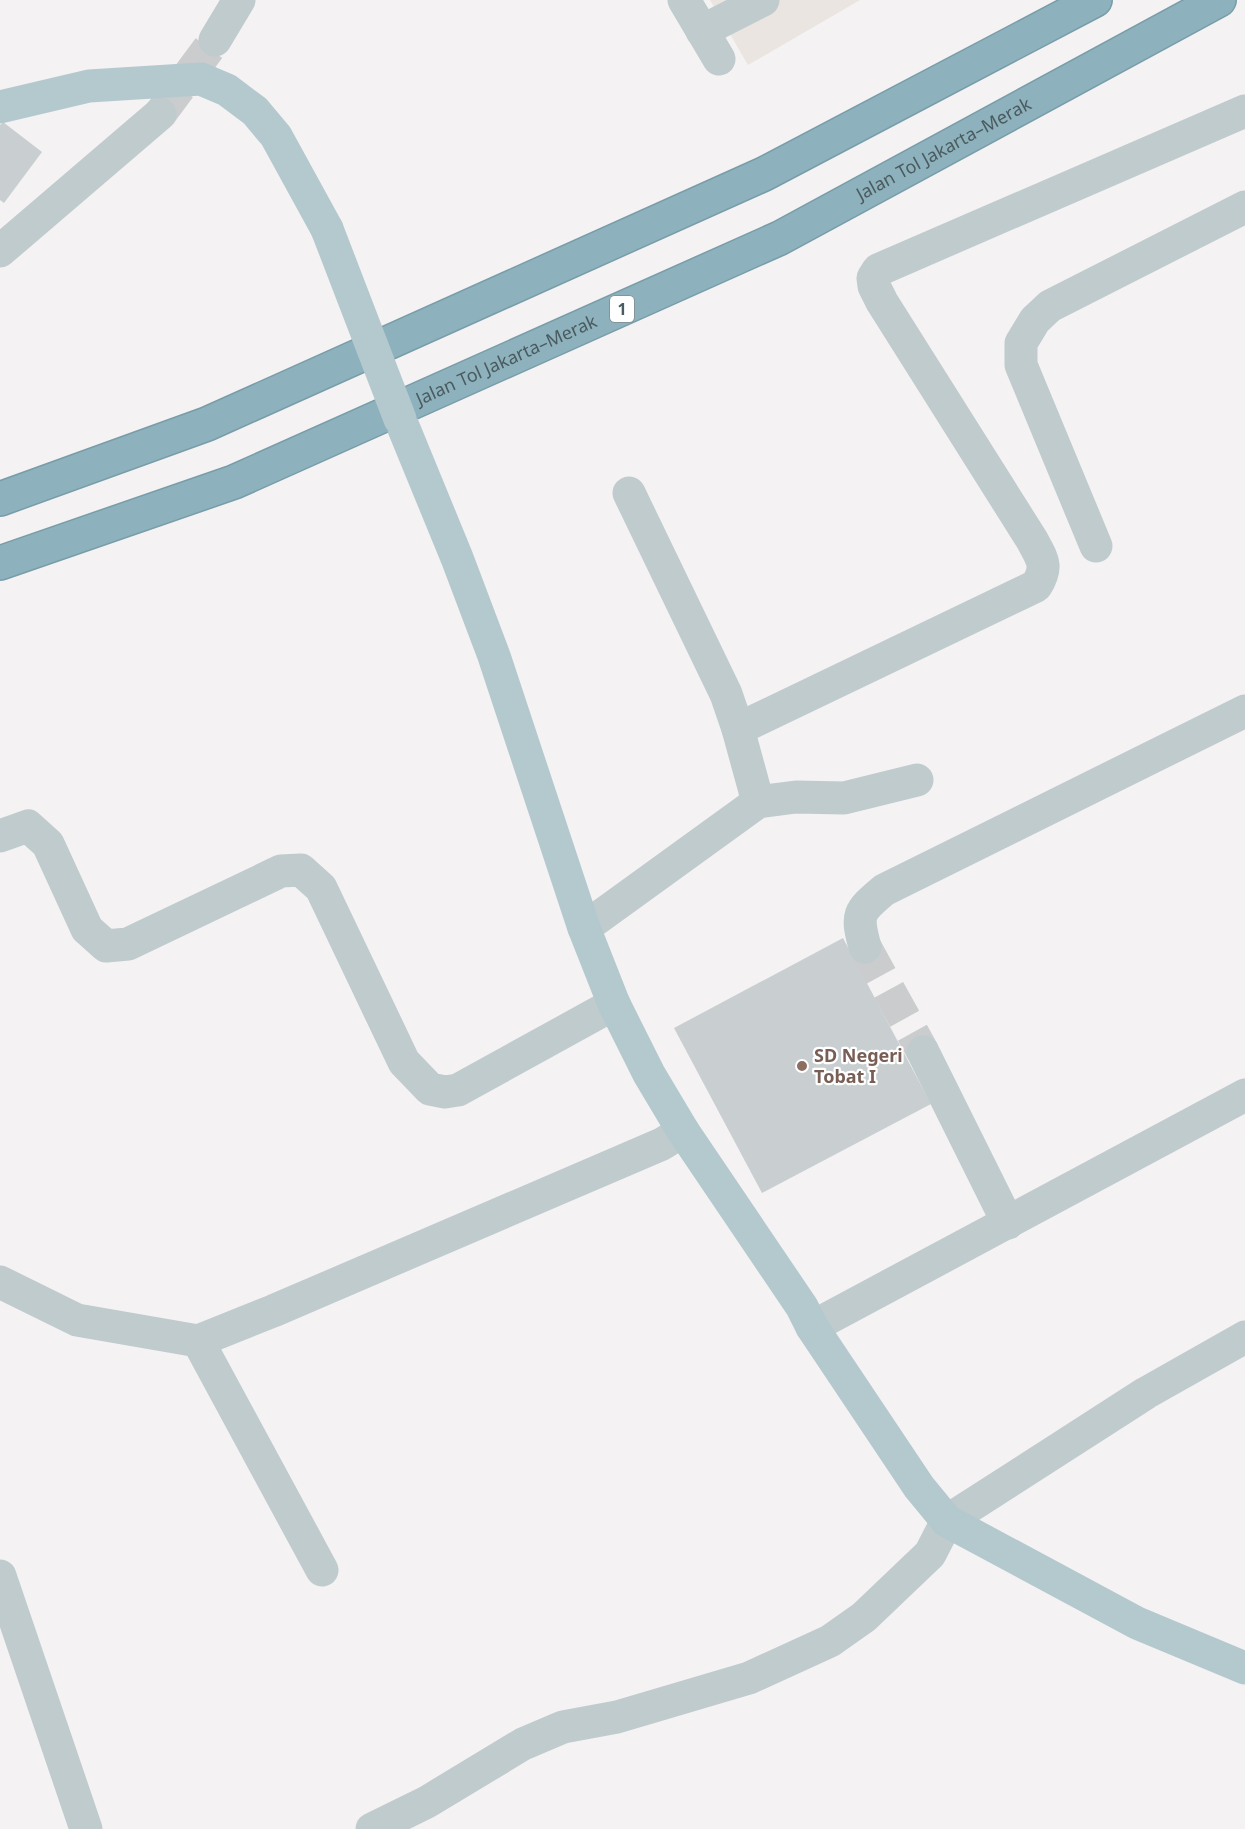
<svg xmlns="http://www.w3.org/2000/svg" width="1245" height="1829" font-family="'Noto Sans',sans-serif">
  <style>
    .commercial { fill: #eae5e0 }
    .building { fill: #c9cfd1 }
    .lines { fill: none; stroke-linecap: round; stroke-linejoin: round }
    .minor-tunnel { stroke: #caccce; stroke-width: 33; stroke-dasharray: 33 16; stroke-linecap: butt }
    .highway-casing { stroke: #789da9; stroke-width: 36 }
    .minor { stroke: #bfcbcd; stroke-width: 33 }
    .major { stroke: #b4c9ce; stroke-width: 33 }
    .highway { stroke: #8db2bd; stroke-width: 33 }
    .major-bridge { stroke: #b4c9ce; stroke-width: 33 }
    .education-dot { fill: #8d6e63; stroke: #fff; stroke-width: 2 }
    .labels { text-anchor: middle; stroke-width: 4.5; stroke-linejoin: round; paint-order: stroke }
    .shield { fill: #fff; stroke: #818c8f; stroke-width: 1.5 }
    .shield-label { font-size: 16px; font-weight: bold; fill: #4b5b5f }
    .street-label { font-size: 18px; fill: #4b5b5f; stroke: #fff }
    .education-label { font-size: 18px; font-weight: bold; fill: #785e54; stroke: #fff; text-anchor: start }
  </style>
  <rect width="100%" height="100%" fill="#f4f2f3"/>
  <path class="commercial" d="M 710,0 L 860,0 L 748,65 Z"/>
  <g class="building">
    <path d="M 3,122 L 42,152 L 4,203 L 0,200 L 0,125 Z"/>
    <path d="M 843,938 L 931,1104 L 762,1193 L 674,1028 Z"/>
  </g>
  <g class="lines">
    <g class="minor-tunnel">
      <path d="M 160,114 L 215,40"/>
      <path d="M 865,947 L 923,1052"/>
    </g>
    <defs>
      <g id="highway">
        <path d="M 0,499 L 207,424 L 764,174 L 1095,0"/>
        <path id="s1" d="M 0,563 L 234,482 L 780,238 L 1219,0"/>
      </g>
    </defs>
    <use href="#highway" class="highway-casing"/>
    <g class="minor">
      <path d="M 684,0 L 719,59"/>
      <path d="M 702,31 L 763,0"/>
      <path d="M 215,40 L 239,0"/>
      <path d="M 0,251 L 160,114"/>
      <path d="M 629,493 L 726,694 L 738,729 L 758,802"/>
      <path d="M 1096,546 L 1021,365 L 1021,343 L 1035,320 L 1050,306 L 1245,207"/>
      <path d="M 738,729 L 1036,586 C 1049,566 1042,559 1032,540 L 882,302 L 874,286 L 873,278 L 878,270 L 1245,111"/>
      <path d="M 0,836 L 28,826 L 48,844 L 87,929 L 106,946 L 128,944 L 281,871 L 301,870 L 321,888 L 404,1062 L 430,1089 L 445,1092 L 458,1090 L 614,1004"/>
      <path d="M 584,928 L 758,802 L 796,797 L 844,798 L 917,780"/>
      <path d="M 865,947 C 856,914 858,912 884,890 L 1245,711"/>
      <path d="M 923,1052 L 1008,1223"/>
      <path d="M 0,1282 L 77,1320 L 198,1341 L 273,1311 L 662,1144 L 683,1131"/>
      <path d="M 812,1327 L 1245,1095"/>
      <path d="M 198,1341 L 322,1570"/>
      <path d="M 0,1576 L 86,1829"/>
      <path d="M 372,1829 L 427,1802 L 523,1744 L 563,1727 L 617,1717 L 749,1678 L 830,1641 L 864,1617 L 930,1554 L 947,1521 L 1146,1393 L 1245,1337"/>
    </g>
    <g class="major">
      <path d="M 0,107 L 89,86 L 201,79 L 227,90 L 255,111 L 276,136 L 327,229"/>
      <path d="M 400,419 L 457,558 L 494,656 L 584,928 L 614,1004 L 649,1074 L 683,1131 L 802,1307 L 812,1327 L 919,1487 L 947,1521 L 1137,1623 L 1245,1668"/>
    </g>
    <use href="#highway" class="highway"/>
    <path class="major-bridge" d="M 327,229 L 400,419"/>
  </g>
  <circle class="education-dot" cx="802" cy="1066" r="6"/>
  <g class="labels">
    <rect class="shield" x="610" y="296" width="24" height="26" rx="4.5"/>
    <g class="shield-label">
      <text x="622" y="315">1</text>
    </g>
    <g class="street-label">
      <text dy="6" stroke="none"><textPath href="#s1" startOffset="1032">Jalan Tol Jakarta–Merak</textPath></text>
      <text dy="6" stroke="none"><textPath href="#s1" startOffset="546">Jalan Tol Jakarta–Merak</textPath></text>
    </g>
    <g class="education-label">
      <text x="814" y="1062">SD Negeri<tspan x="814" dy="21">Tobat I</tspan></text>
    </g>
  </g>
</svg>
